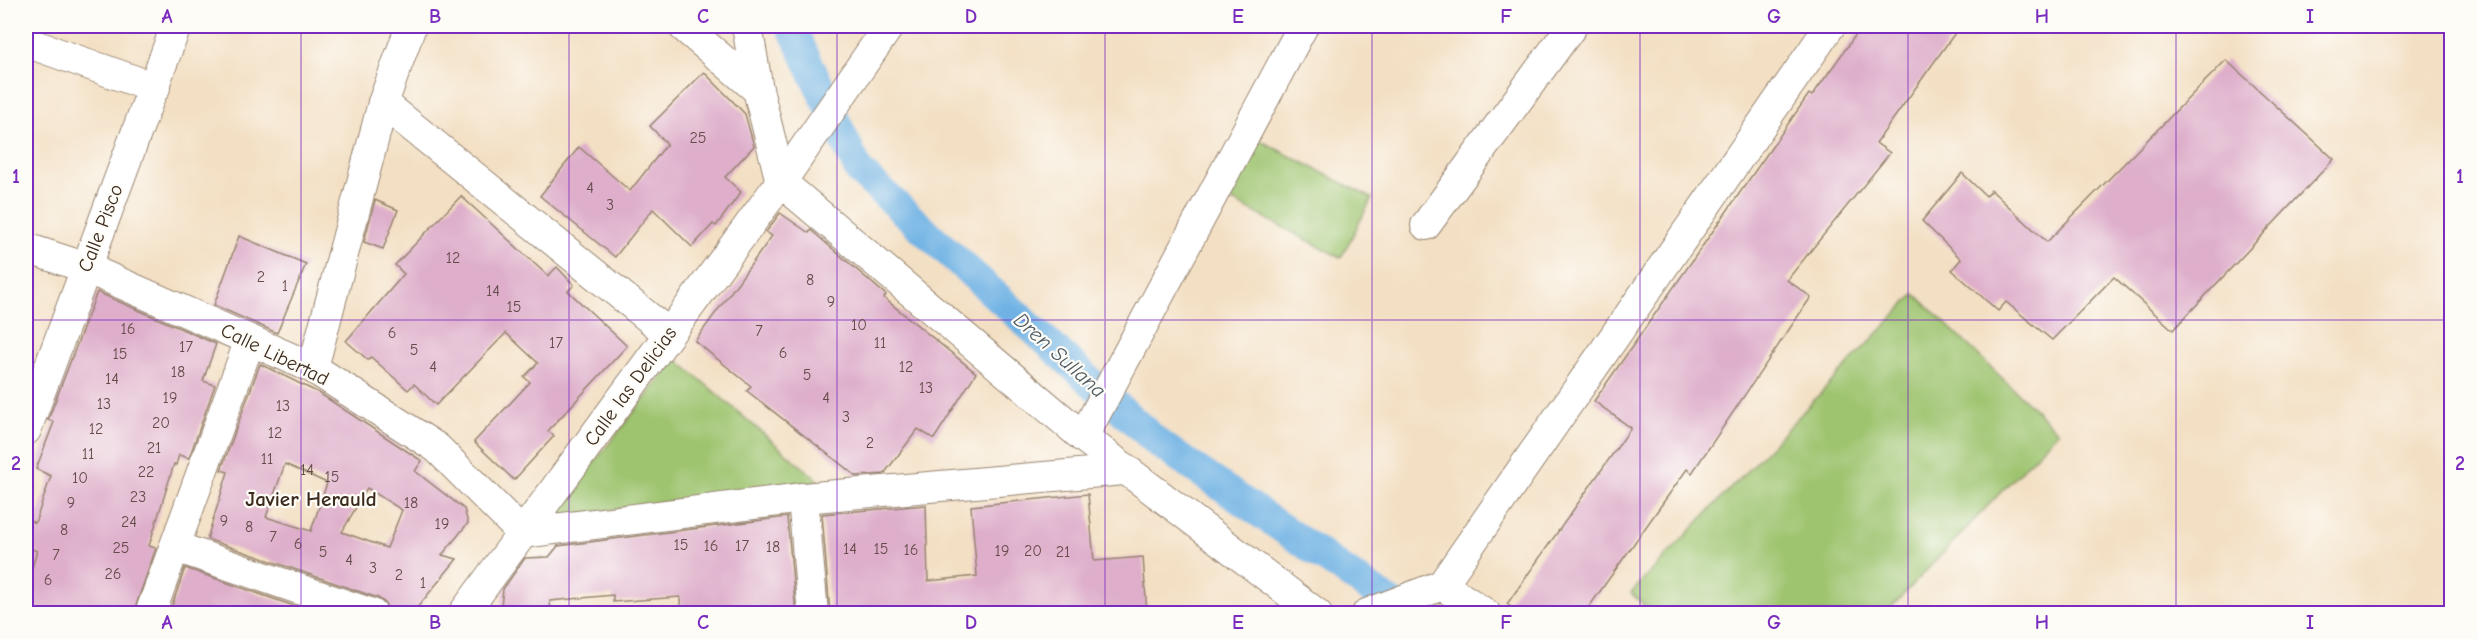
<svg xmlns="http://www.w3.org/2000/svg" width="2477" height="639" font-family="'Comic Neue',sans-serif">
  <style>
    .green { fill: #9ec46f; stroke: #6c7746; stroke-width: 1.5 }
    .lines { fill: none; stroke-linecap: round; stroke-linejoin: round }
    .canal { stroke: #6fb2e4; stroke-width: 30 }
    .building { fill: #deaeca; fill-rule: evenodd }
    .minor-casing { stroke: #978470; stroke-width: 32 }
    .minor { stroke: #fff; stroke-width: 30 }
    .grid { fill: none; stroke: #7b2cbf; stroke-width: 1.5; stroke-opacity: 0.55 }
    .labels { text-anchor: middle; stroke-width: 4.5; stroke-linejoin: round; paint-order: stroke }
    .number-label { font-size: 16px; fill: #644b49 }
    .street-label { font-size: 20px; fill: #3b2a1e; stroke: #fdfcf7 }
    .water-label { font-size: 21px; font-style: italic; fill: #4d5a63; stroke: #fdfcf7 }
    .neighbourhood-label { font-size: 21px; font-weight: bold; fill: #3b2a1e; stroke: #fdfcf7 }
    .neatline { fill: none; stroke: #7b2cbf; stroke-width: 2 }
    .grid-label { font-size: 20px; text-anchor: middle; font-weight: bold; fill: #7b2cbf }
  </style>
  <rect width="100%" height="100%" fill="#fdfcf7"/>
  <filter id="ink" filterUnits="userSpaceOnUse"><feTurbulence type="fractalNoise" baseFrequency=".0167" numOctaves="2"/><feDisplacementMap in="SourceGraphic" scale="12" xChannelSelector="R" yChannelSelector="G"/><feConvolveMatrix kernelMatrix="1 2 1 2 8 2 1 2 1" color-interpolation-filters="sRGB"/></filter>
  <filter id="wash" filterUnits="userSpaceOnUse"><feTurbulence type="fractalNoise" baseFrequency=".008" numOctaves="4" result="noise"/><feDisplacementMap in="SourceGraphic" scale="24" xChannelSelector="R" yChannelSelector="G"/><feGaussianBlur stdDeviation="1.35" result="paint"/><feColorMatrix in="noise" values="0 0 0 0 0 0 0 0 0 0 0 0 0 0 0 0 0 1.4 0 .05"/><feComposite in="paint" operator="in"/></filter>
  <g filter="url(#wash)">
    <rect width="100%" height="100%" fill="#f3dfc3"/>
    <g class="green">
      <path d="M 1255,138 L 1372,198 L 1341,258 L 1225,197 Z"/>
      <path d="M 1915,294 L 2058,432 L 1886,613 L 1652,613 L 1631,593 Z"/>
      <path d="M 676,359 L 820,482 L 550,518 Z"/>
    </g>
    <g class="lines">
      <path class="canal" d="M 791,26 L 859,171 L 1158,443 L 1407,614"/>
    </g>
    <g id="blocks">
      <g class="building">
        <path d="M 1862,26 L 1960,26 L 1876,143 L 1890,153 L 1787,280 L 1811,297 L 1692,473 L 1687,469 L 1584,614 L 1520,614 L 1507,604 L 1631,428 L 1594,401 L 1809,94 L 1812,96 Z"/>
        <path d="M 2226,60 L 2334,159 L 2173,330 L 2114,277 L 2052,340 L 2006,302 L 1998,311 L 1952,270 L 1961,259 L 1922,221 L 1962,173 L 1986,196 L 1991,190 L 2047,242 Z"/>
        <path d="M 704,72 L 745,114 L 754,146 L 725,177 L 741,192 L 716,226 L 713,224 L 692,247 L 653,209 L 615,257 L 540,196 L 579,147 L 630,191 L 667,144 L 650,126 Z"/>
        <path d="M 461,196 L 548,276 L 557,267 L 574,285 L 568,291 L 627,346 L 548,431 L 554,436 L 514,480 L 474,442 L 530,382 L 524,377 L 538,363 L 506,333 L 436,405 L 414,384 L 408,390 L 371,357 L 368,360 L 346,341 L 404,274 L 395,265 Z"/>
        <path d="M 375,200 L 398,210 L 383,249 L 364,242 Z"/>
        <path d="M 780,213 L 809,233 L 811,230 L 819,237 L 886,295 L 884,298 L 976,373 L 934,439 L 918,429 L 884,474 L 856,476 L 747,391 L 751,386 L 695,341 L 772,236 L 766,232 Z"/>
        <path d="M 239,236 L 306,264 L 277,333 L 214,305 Z"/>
        <path d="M 97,292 L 216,344 L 203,381 L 215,385 L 189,458 L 179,455 L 176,465 L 174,464 L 149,546 L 156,548 L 133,614 L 26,614 L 26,588 L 37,551 L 26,547 L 26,519 L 35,523 L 51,476 L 36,469 L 54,422 L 48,420 Z"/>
        <path d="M 260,364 L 319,393 L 422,461 L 415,471 L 464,509 L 468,523 L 442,555 L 457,559 L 412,614 L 389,614 L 385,603 L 378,598 L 207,539 L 228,472 L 221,470 ZM 285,464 L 327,483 L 311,531 L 266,517 ZM 367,488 L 402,510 L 387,548 L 342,532 Z"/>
        <path d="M 1088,494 L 1094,561 L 1143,557 L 1147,614 L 830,614 L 822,514 L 926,505 L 928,581 L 977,576 L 971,506 Z"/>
        <path d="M 787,517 L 796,614 L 681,614 L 680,597 L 613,602 L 613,595 L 550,601 L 551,614 L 500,614 L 503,589 L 525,558 L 549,557 L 558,546 Z"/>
        <path d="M 185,568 L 317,614 L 169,614 Z"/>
      </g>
    </g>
  </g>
  <g filter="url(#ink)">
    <use href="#blocks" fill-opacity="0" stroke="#978470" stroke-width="1.5"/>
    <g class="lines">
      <defs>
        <g id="minor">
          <path d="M 683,26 L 758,90"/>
          <path d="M 747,26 L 758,90 L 781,182 L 1083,437 L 1317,614"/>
          <path d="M 26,42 L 155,88"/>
          <path d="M 383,103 L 669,334"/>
          <path d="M 1426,225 L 1572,26"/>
          <path d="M 26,248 L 84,267 L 313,368 L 437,448 L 522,533 L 803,498 L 1124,470"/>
          <path d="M 313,368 L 383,103 L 411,26"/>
          <path d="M 26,430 L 176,26"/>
          <path d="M 1083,437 L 1303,26"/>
          <path d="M 803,498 L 813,614"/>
          <path d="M 176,547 L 372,614"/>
          <path d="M 1442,585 L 1486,614"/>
          <path d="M 150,614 L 250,340"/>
          <path d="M 463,614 L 781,182 L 889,26"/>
          <path d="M 1367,614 L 1442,585 L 1830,26"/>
        </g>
      </defs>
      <use href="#minor" class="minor-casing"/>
      <use href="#minor" class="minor"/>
    </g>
  </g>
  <path class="grid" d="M 301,26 L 301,614M 569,26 L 569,614M 837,26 L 837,614M 1105,26 L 1105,614M 1372,26 L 1372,614M 1640,26 L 1640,614M 1908,26 L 1908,614M 2176,26 L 2176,614M 26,320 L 2452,320"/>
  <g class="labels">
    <g class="number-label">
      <text x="698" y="143">25</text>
      <text x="590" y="193">4</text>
      <text x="610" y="210">3</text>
      <text x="453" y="263">12</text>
      <text x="261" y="282">2</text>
      <text x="810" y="285">8</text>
      <text x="285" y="291">1</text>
      <text x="493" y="296">14</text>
      <text x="831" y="307">9</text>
      <text x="514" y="312">15</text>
      <text x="859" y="330">10</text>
      <text x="128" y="334">16</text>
      <text x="759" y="336">7</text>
      <text x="392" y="338">6</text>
      <text x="556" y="348">17</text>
      <text x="880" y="348">11</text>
      <text x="186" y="352">17</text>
      <text x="414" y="355">5</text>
      <text x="783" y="358">6</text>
      <text x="120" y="359">15</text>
      <text x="433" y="372">4</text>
      <text x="906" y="372">12</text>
      <text x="178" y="377">18</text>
      <text x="807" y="380">5</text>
      <text x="112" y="384">14</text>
      <text x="926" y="393">13</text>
      <text x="170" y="403">19</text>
      <text x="826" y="403">4</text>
      <text x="104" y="409">13</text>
      <text x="283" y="411">13</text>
      <text x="846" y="422">3</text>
      <text x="161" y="428">20</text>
      <text x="96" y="434">12</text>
      <text x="275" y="438">12</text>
      <text x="870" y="448">2</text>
      <text x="154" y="453">21</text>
      <text x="88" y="459">11</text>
      <text x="267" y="464">11</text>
      <text x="307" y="475">14</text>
      <text x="146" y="477">22</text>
      <text x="332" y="482">15</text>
      <text x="80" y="483">10</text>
      <text x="138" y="502">23</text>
      <text x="71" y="508">9</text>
      <text x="411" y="508">18</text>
      <text x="224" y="526">9</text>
      <text x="129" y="527">24</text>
      <text x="442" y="529">19</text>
      <text x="249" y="532">8</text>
      <text x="64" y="535">8</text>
      <text x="273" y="542">7</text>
      <text x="298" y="549">6</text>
      <text x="681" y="550">15</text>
      <text x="711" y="551">16</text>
      <text x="742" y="551">17</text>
      <text x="773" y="552">18</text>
      <text x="121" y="553">25</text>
      <text x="850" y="554">14</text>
      <text x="881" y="554">15</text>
      <text x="911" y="555">16</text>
      <text x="1002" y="556">19</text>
      <text x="1033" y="556">20</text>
      <text x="323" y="557">5</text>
      <text x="1063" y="557">21</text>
      <text x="56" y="560">7</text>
      <text x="349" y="565">4</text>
      <text x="373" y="573">3</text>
      <text x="113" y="579">26</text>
      <text x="399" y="580">2</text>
      <text x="48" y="585">6</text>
      <text x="423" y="588">1</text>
    </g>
    <g class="street-label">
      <text transform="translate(100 228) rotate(-69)" y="7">Calle Pisco</text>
      <text transform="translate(275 354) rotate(26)" y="7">Calle Libertad</text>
      <text transform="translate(630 386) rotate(-54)" y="7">Calle las Delicias</text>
    </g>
    <g class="water-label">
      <text transform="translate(1060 355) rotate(42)" y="7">Dren Sullana</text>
    </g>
    <g class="neighbourhood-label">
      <text x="311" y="506">Javier Herauld</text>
    </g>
  </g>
  <rect width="2477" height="639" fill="none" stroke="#fdfcf7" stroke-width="66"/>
  <rect x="33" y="33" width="2411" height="573" class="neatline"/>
  <g class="grid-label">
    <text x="167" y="23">A</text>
    <text x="435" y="23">B</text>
    <text x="703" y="23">C</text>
    <text x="971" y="23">D</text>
    <text x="1238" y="23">E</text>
    <text x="1506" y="23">F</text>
    <text x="1774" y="23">G</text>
    <text x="2042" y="23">H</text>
    <text x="2310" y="23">I</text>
    <text x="16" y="183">1</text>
    <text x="2460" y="183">1</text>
    <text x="16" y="470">2</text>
    <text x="2460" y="470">2</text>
    <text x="167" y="629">A</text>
    <text x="435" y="629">B</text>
    <text x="703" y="629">C</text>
    <text x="971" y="629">D</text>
    <text x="1238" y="629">E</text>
    <text x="1506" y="629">F</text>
    <text x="1774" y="629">G</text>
    <text x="2042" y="629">H</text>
    <text x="2310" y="629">I</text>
  </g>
</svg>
